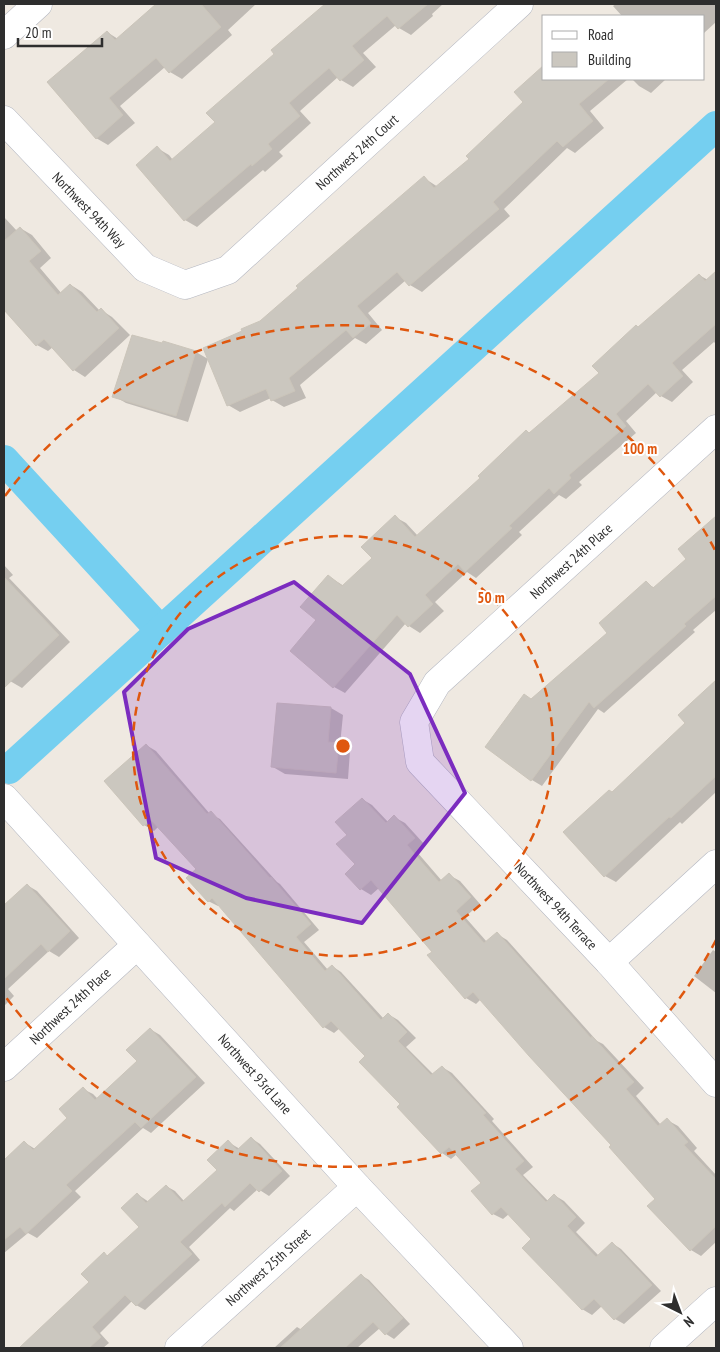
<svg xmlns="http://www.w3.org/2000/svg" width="720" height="1352" font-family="'PT Sans Narrow',sans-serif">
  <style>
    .shadow { fill: #0003 }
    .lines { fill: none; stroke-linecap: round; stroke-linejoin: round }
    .canal { stroke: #75cff0; stroke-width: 30 }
    .building { fill: #cbc7bf; stroke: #cbc5ba }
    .minor-casing { stroke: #b4b7c1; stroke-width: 29 }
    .minor { stroke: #fff; stroke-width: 28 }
    .marked { fill: #7b2cbf; fill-opacity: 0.2; stroke: #7b2cbf; stroke-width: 4; stroke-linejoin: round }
    .ring { fill: none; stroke: #df570e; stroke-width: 2.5; stroke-dasharray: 9 6 }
    .labels { text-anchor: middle; stroke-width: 4; stroke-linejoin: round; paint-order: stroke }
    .street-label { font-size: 14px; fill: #2e2e2e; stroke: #fff }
    .centre { fill: #df570e; stroke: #fff; stroke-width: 2.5 }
    .ring-label { font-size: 15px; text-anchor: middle; font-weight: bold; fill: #df570e; stroke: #fff; stroke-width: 4; stroke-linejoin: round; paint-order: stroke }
  </style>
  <rect width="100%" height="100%" fill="#efe9e1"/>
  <g class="shadow">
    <path d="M 158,4 L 256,4 L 228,30 L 232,35 L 182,79 L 170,72 L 165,67 L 120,106 L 135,123 L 108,145 L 96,138 L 107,32 L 118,39 Z"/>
    <path d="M 327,4 L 443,4 L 432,14 L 433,16 L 411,35 L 399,28 L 396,25 L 363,53 L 376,67 L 353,87 L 341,80 L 338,77 L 300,111 L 311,123 L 279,152 L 283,156 L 265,172 L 263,170 L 197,227 L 185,220 L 157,148 L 169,155 L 173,160 L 217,122 L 275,54 L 272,50 Z"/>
    <path d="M 616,4 L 716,4 L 716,22 L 704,33 L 704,16 L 622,16 L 613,6 Z"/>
    <path d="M 544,79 L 628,79 L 590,111 L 604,128 L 575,153 L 567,148 L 504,209 L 510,216 L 422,292 L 410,285 L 406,280 L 368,313 L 382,330 L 366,344 L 355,338 L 300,385 L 306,398 L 284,407 L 272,400 L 271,398 L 240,412 L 228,405 L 243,332 L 261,322 L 424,178 L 438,187 L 471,159 L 524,102 Z"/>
    <path d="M 632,79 L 666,79 L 651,93 L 639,86 Z"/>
    <path d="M 4,217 L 17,231 L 20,228 L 32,235 L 51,258 L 40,268 L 62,294 L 71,285 L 82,292 L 100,311 L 101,310 L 112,317 L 130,335 L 85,377 L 74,370 L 53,347 L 48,351 L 37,345 L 4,309 L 4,303 L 9,298 L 4,292 Z"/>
    <path d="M 716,273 L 716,344 L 714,342 L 682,370 L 693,382 L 672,402 L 661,396 L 657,392 L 626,421 L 636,433 L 579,482 L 582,485 L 566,499 L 559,495 L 519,532 L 522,535 L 476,578 L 467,572 L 435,602 L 444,611 L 420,633 L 409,626 L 406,623 L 345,693 L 334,687 L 318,620 L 328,576 L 344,586 L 374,558 L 395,517 L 406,523 L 418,536 L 530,434 L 601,373 L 639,328 L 699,275 L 708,280 Z"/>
    <path d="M 164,343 L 196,352 L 208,359 L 188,422 L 126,403 L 114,396 L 163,345 Z"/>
    <path d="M 716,517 L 716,610 L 693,630 L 695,632 L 604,713 L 598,709 L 542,786 L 532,780 L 487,747 L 531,700 L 609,633 L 646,583 L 655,588 L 688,559 Z"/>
    <path d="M 4,565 L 13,575 L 9,578 L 70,642 L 22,688 L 10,681 L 4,675 Z"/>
    <path d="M 714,684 L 716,685 L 716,792 L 682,824 L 680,822 L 616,882 L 605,876 L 613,793 L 687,723 Z"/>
    <path d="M 331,708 L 343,715 L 340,745 L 350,751 L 348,779 L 285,774 L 273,767 Z"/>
    <path d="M 146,745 L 156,751 L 210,814 L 220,819 L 277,882 L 280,884 L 319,930 L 304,942 L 328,970 L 332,966 L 341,972 L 384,1019 L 388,1014 L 398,1020 L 416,1038 L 406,1047 L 434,1075 L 442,1067 L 452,1073 L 494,1119 L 492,1121 L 533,1167 L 523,1175 L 548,1201 L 554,1195 L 564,1201 L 585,1223 L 576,1232 L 599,1256 L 612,1243 L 621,1249 L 661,1291 L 624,1324 L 615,1319 L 602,1306 L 592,1315 L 582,1309 L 533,1239 L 509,1214 L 503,1219 L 493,1214 L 483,1183 L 457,1154 L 451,1159 L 442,1153 L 402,1104 L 367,1056 L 340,1028 L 334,1033 L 324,1027 L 220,905 L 218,906 L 208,901 L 198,869 L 159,826 L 154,831 L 144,825 L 105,781 Z"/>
    <path d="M 362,799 L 372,805 L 389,823 L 394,817 L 405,823 L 425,845 L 417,852 L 442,881 L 449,875 L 460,881 L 480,904 L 465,917 L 487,942 L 497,934 L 507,940 L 597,1041 L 603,1044 L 644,1088 L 636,1096 L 661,1125 L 667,1120 L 678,1126 L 697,1148 L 694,1151 L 716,1175 L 716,1242 L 701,1256 L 691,1250 L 656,1199 L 613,1145 L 481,999 L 476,1004 L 466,998 L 433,952 L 379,888 L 371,895 L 361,889 L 357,864 L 349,835 Z"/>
    <path d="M 27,885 L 37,891 L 79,938 L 59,957 L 49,951 L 8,989 L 14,996 L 4,1006 L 4,907 Z"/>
    <path d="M 713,950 L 716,952 L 716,993 L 694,976 Z"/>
    <path d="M 150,1029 L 160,1035 L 205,1083 L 151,1133 L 143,1128 L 75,1191 L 81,1197 L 37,1238 L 28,1233 L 4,1253 L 4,1184 L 13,1175 L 4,1166 L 4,1162 L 24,1142 L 35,1149 L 69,1118 L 83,1089 L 93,1094 L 98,1099 L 139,1061 Z"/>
    <path d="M 251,1138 L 260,1144 L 290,1176 L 269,1196 L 258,1189 L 234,1211 L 230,1208 L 189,1247 L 200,1260 L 145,1310 L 136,1305 L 132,1301 L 100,1333 L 109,1343 L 103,1348 L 21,1348 L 91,1282 L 104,1254 L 108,1256 L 141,1227 L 137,1194 L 149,1202 L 166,1186 L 175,1191 L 184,1201 L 218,1170 L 228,1142 L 240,1149 Z"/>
    <path d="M 361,1275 L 369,1280 L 410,1324 L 394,1339 L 386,1334 L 380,1328 L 357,1348 L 274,1348 L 297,1327 L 302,1330 Z"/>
  </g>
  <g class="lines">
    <g class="canal">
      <path d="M 4,460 L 161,631"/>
      <path d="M 9,769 L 716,126"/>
    </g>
  </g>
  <g class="building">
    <path d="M 156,4 L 201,4 L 221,27 L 169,73 L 156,58 L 109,98 L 123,115 L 96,139 L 47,82 L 107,31 L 115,40 Z"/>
    <path d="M 325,4 L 428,4 L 398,29 L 387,16 L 352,46 L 364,60 L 340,81 L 329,68 L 289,103 L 300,116 L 268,144 L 272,149 L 252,166 L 251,164 L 184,221 L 136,165 L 157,146 L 170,161 L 215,122 L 206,113 L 274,54 L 271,50 Z"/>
    <path d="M 544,65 L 544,79 L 609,79 L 579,104 L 593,121 L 563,147 L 557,141 L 493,202 L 499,209 L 409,286 L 397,272 L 357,306 L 371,323 L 353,338 L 346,330 L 289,378 L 295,391 L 271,401 L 266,389 L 227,406 L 203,348 L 242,331 L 241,329 L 260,321 L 298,288 L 296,286 L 424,176 L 434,188 L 469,159 L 466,156 L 523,102 L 514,92 Z"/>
    <path d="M 20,227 L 41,251 L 29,261 L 58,295 L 70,284 L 97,312 L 101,308 L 119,328 L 73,371 L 44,339 L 36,346 L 4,310 L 4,241 Z"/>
    <path d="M 716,271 L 716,324 L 672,363 L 683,376 L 660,397 L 648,384 L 616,414 L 626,426 L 569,475 L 571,478 L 554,494 L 549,488 L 509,526 L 512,528 L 465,572 L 458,564 L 425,595 L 433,604 L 408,627 L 397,615 L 333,688 L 290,651 L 316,620 L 300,607 L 328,575 L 342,586 L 372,558 L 361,547 L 395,515 L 415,537 L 480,478 L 478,476 L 526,430 L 529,433 L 599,373 L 592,366 L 636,325 L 638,327 L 699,274 L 705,281 Z"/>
    <path d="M 132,335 L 162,343 L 163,341 L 196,351 L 176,416 L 112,397 Z"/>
    <path d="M 716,516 L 716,596 L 684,624 L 686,626 L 594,708 L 589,702 L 531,781 L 485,747 L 524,694 L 531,699 L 607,633 L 599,623 L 646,581 L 653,588 L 686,559 L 678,549 Z"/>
    <path d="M 4,577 L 59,635 L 4,688 Z"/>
    <path d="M 716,680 L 716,776 L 671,818 L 669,817 L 604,877 L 563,832 L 609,790 L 612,792 L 685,723 L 678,715 Z"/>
    <path d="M 277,703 L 331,707 L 328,742 L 339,743 L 336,773 L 271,767 Z"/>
    <path d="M 146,744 L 207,814 L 211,811 L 270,878 L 271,877 L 311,924 L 296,937 L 325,971 L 332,965 L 381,1020 L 388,1013 L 407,1032 L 398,1041 L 431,1075 L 442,1066 L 486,1113 L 483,1115 L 524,1161 L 515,1169 L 546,1202 L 554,1194 L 576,1217 L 567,1226 L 596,1257 L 612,1242 L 652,1285 L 614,1320 L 594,1299 L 582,1310 L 522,1248 L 531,1239 L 501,1207 L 492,1215 L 471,1191 L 481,1183 L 449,1147 L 441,1154 L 397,1107 L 400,1104 L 359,1062 L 365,1056 L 331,1021 L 323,1028 L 212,898 L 208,902 L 186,878 L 196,869 L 151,820 L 143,826 L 104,781 Z"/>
    <path d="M 362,798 L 386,823 L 394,815 L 415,838 L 407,845 L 439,882 L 449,873 L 471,897 L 456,911 L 484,943 L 497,932 L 591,1038 L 592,1036 L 634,1082 L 626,1089 L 658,1126 L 667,1118 L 688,1142 L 684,1145 L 716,1179 L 716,1226 L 690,1251 L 647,1206 L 655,1199 L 609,1147 L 611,1145 L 529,1056 L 473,992 L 465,999 L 427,955 L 432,952 L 371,880 L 360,890 L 345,874 L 355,864 L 336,844 L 347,835 L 335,822 Z"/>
    <path d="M 27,884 L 70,931 L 48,952 L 41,944 L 4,979 L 4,905 Z"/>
    <path d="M 150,1028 L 196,1077 L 141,1128 L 135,1122 L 66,1185 L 72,1191 L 26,1234 L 20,1227 L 4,1240 L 4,1160 L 24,1141 L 33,1150 L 67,1118 L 59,1109 L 83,1087 L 95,1100 L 137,1061 L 126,1050 Z"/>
    <path d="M 251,1137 L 282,1171 L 259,1192 L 250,1183 L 225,1207 L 222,1203 L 180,1242 L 192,1254 L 136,1306 L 125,1295 L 92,1327 L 101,1337 L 89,1348 L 19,1348 L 89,1282 L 81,1274 L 104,1252 L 107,1256 L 139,1227 L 121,1208 L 137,1193 L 146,1203 L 166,1185 L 182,1202 L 217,1170 L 207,1160 L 228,1140 L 237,1150 Z"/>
    <path d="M 361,1274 L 403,1318 L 385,1335 L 373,1322 L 345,1348 L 280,1348 Z"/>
  </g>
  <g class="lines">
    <defs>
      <g id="minor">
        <path d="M 4,35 L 38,4"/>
        <path d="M 4,120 L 145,268 L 185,285 L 228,270 L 519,4"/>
        <path d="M 716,429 L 437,683 L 414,722 L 420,762 L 609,962 L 716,1083"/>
        <path d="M 4,798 L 357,1187 L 509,1348"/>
        <path d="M 609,962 L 716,864"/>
        <path d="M 4,1067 L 137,945"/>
        <path d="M 179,1348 L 357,1187"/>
        <path d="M 664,1348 L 716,1301"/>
      </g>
    </defs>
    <use href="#minor" class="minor-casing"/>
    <use href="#minor" class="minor"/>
  </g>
  <path class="marked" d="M 294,582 L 410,674 L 465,793 L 362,923 L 246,898 L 156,858 L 124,692 L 188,629 Z"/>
  <g class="ring">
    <circle cx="343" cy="746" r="210"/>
    <path d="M716 940A420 420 0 0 1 5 996M5 496A420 420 0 0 1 716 552"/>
  </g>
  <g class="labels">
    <g class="street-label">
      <text transform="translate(357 152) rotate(-42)" y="5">Northwest 24th Court</text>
      <text transform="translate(89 210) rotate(46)" y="5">Northwest 94th Way</text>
      <text transform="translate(571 561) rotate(-42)" y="5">Northwest 24th Place</text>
      <text transform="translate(556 906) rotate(47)" y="5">Northwest 94th Terrace</text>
      <text transform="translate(70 1006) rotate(-43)" y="5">Northwest 24th Place</text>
      <text transform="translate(255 1074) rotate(48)" y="5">Northwest 93rd Lane</text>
      <text transform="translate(268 1267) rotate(-42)" y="5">Northwest 25th Street</text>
    </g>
  </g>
  <circle cx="343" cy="746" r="8" class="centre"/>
  <g class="ring-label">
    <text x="640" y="454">100 m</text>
    <text x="491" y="603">50 m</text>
  </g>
  <rect width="720" height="1352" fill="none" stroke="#2e2e2e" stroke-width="10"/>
  <rect x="542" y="15" width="162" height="65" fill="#ffffff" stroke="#ababab"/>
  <rect x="552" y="31" width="25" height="8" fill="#ffffff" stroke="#ababab"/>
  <text x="588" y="40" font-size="15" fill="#2e2e2e">Road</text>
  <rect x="552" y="52" width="25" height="15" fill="#cbc7bf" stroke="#ababab"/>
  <text x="588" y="65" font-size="15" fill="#2e2e2e">Building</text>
  <g transform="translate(680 1312) rotate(138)" stroke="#ffffff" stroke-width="4" paint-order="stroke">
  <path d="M0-4L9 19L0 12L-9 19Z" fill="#2e2e2e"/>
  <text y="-8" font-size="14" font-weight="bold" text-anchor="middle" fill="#2e2e2e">N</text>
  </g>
  <path d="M18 38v8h84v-8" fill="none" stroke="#2e2e2e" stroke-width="2.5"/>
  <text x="25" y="38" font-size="15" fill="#2e2e2e" stroke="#ffffff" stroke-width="4" paint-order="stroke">20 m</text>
</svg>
